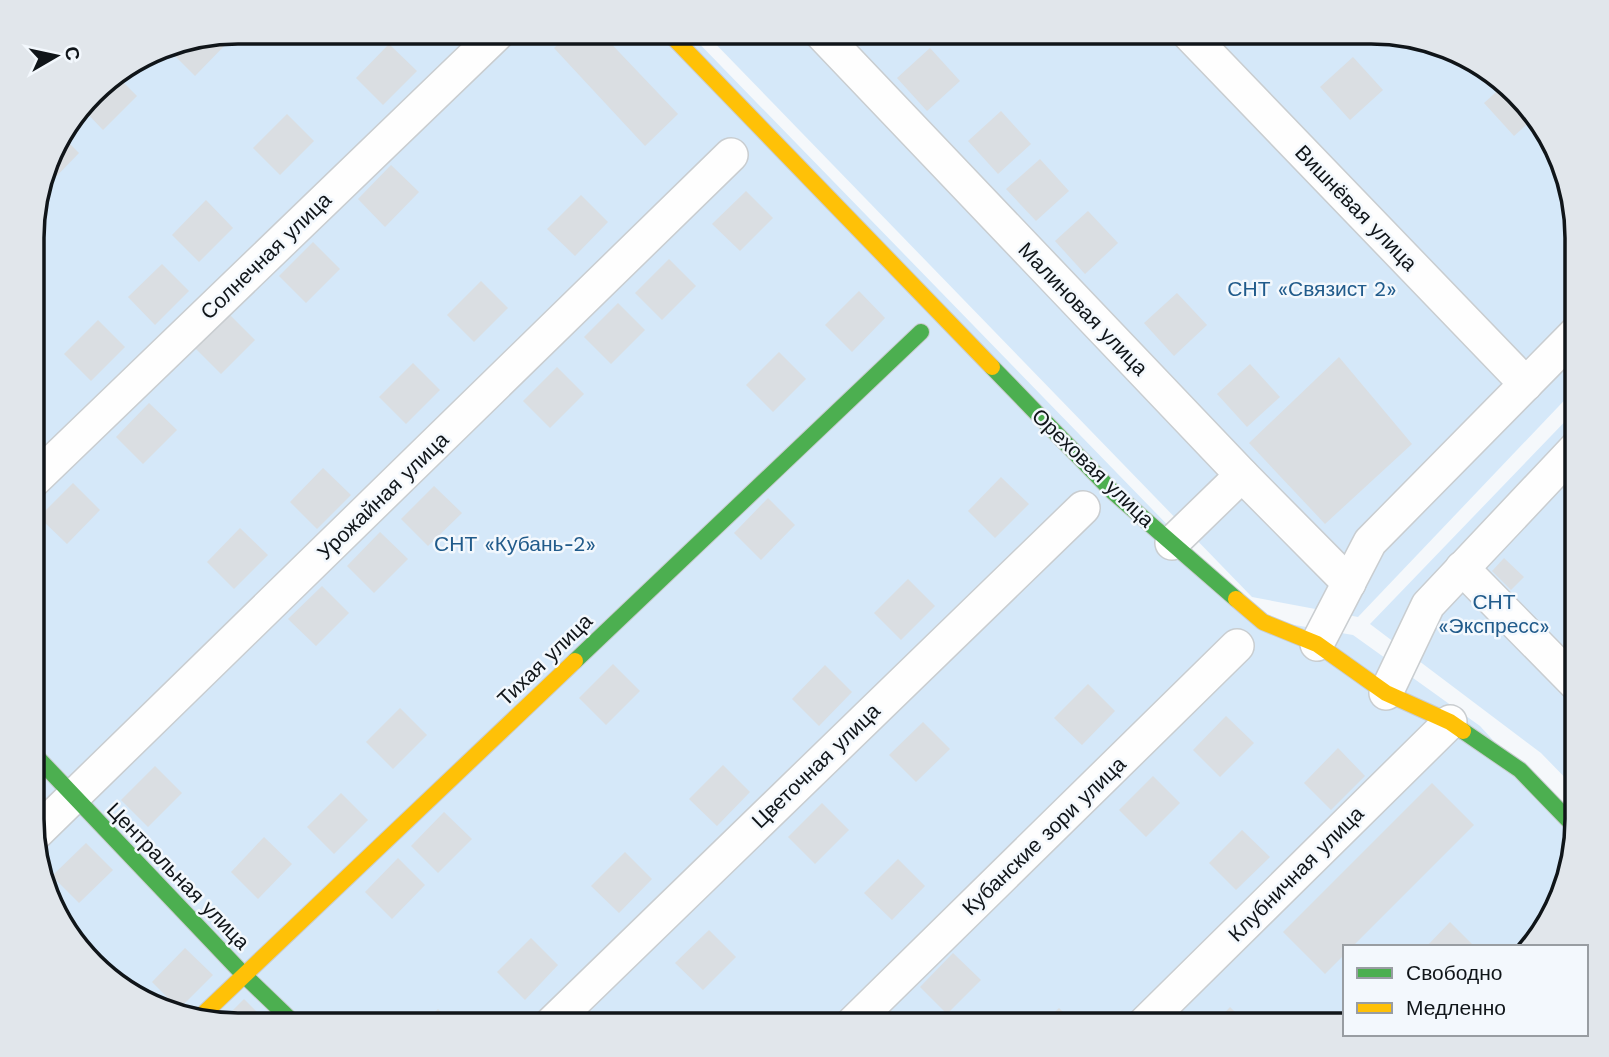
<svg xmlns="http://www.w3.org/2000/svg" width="1609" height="1057" font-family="'Work Sans',sans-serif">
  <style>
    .green { fill: #d5e8f9 }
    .building { fill: #dadee2 }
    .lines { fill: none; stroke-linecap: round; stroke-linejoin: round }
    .street-casing { stroke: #c9cdd0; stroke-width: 36 }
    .fast-casing { stroke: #c9cdd0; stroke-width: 18 }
    .slow-casing { stroke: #c9cdd0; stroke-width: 18 }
    .street { stroke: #fefefe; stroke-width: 33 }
    .fast { stroke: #4caf50; stroke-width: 16 }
    .slow { stroke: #ffc107; stroke-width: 16 }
    .labels { text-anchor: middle; stroke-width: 5; stroke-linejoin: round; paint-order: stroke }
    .street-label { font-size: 21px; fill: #101519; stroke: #f3f8fd }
    .park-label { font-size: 21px; fill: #215b8b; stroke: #f3f8fd }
    .rim { fill: none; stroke: #101519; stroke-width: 3.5 }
  </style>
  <rect width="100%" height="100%" fill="#f5f8fb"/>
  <g class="green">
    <path d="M 238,32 L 688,32 L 1259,619 L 1353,635 L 1480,726 L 1577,832 L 1543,934 L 1529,947 L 1345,947 L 1345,1025 L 237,1025 L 172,1015 L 123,991 L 59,923 L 33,846 L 33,211 L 53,146 L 101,83 L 159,47 Z"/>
    <path d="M 704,32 L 1372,32 L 1437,42 L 1486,66 L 1550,135 L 1577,225 L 1577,387 L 1358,617 L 1252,597 Z"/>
    <path d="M 1577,409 L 1577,790 L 1541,753 L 1370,624 Z"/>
  </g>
  <g class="building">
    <path d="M 453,32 L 490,32 L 472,50 Z"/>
    <path d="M 572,32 L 600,32 L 678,114 L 645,146 L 554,48 Z"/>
    <path d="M 843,32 L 869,32 L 855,44 Z"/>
    <path d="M 221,35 L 228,42 L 195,76 L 168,49 L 172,45 Z"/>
    <path d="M 389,44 L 417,71 L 383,105 L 356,78 Z"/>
    <path d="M 930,48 L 960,81 L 927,111 L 897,78 Z"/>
    <path d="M 1353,57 L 1383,90 L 1350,120 L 1320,87 Z"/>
    <path d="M 115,74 L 137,96 L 103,130 L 82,108 L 101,83 Z"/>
    <path d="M 1504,85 L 1534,118 L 1514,136 L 1484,103 Z"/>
    <path d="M 1001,111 L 1031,144 L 998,174 L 968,141 Z"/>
    <path d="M 287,114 L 314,141 L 280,175 L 253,148 Z"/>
    <path d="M 61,135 L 79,153 L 46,187 L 42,183 L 53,146 Z"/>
    <path d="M 1040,159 L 1069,191 L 1036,221 L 1006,189 Z"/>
    <path d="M 391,165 L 419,192 L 385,227 L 358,199 Z"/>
    <path d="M 746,191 L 773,218 L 740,251 L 712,224 Z"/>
    <path d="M 581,195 L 608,222 L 575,256 L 547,229 Z"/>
    <path d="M 206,200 L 233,228 L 199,262 L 172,235 Z"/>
    <path d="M 1088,211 L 1118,243 L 1085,274 L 1055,241 Z"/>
    <path d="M 313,242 L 340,269 L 306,303 L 279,276 Z"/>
    <path d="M 669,259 L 696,286 L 662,320 L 635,293 Z"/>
    <path d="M 162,264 L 189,291 L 155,325 L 128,297 Z"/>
    <path d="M 481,281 L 508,308 L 474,342 L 447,315 Z"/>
    <path d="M 859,291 L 885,318 L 852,352 L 825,325 Z"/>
    <path d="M 1177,293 L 1207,325 L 1174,356 L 1144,323 Z"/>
    <path d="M 618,303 L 645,330 L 611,364 L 584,337 Z"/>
    <path d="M 228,313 L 255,340 L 221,374 L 194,347 Z"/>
    <path d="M 98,320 L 125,347 L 91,381 L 64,354 Z"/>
    <path d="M 779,352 L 806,379 L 773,412 L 746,385 Z"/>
    <path d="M 1339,357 L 1412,444 L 1325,524 L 1249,443 Z"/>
    <path d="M 413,363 L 440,390 L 406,424 L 379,397 Z"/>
    <path d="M 1250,364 L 1280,397 L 1247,427 L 1217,394 Z"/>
    <path d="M 557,367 L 584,394 L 550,428 L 523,401 Z"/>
    <path d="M 149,403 L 177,430 L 143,464 L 116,437 Z"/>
    <path d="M 323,468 L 351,495 L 317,529 L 290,502 Z"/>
    <path d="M 1001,477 L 1029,504 L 995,538 L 968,511 Z"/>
    <path d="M 73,483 L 100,510 L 67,544 L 39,517 Z"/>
    <path d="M 434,486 L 462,513 L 428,546 L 401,519 Z"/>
    <path d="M 768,498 L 795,525 L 761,560 L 734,533 Z"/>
    <path d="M 240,528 L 268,555 L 234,589 L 207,562 Z"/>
    <path d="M 380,532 L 408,559 L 374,593 L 347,566 Z"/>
    <path d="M 1504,558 L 1524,577 L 1511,590 L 1492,571 Z"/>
    <path d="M 908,579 L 935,606 L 901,640 L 874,613 Z"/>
    <path d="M 322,586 L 349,613 L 316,646 L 288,619 Z"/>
    <path d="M 613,664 L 640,691 L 606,725 L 579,698 Z"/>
    <path d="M 825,665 L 852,692 L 819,726 L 792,699 Z"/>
    <path d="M 1088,684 L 1115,711 L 1082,745 L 1054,718 Z"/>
    <path d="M 400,708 L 427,735 L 393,769 L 366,742 Z"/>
    <path d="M 1226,716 L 1254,743 L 1220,777 L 1193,750 Z"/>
    <path d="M 923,722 L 950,749 L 916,782 L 889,755 Z"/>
    <path d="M 1338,748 L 1365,776 L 1331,810 L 1304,783 Z"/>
    <path d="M 723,765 L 750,792 L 717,826 L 689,799 Z"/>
    <path d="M 155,766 L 182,793 L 148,827 L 121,800 Z"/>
    <path d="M 1153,776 L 1180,803 L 1146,837 L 1119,810 Z"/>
    <path d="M 1432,783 L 1474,825 L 1352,947 L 1345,947 L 1345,954 L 1325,974 L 1283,932 Z"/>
    <path d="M 341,793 L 368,820 L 334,854 L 307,827 Z"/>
    <path d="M 822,803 L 849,830 L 815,864 L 788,837 Z"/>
    <path d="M 444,812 L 472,839 L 438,873 L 411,846 Z"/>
    <path d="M 1242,830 L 1270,857 L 1236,890 L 1209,863 Z"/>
    <path d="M 264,837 L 292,864 L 258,899 L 231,872 Z"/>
    <path d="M 86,843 L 113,870 L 79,903 L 52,876 Z"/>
    <path d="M 625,852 L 652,879 L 619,913 L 591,886 Z"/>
    <path d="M 398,858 L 425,885 L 392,919 L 365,892 Z"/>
    <path d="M 898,859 L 925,886 L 892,920 L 864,893 Z"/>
    <path d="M 1450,922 L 1475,947 L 1426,947 Z"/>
    <path d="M 709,930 L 736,957 L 703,990 L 675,963 Z"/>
    <path d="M 531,938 L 558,965 L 525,1000 L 497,972 Z"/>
    <path d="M 185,948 L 213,975 L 179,1009 L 152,982 Z"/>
    <path d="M 953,953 L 981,980 L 947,1014 L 920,987 Z"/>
    <path d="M 244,999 L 270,1025 L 237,1025 L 220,1023 Z"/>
    <path d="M 1230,1007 L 1248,1025 L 1213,1025 Z"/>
    <path d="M 1059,1008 L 1076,1025 L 1041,1025 Z"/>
    <path d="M 438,1009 L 454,1025 L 422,1025 Z"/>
  </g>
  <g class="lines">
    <defs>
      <g id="street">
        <path d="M 820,32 L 1242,475 L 1349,583"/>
        <path d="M 1187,32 L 1526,384"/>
        <path d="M 33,481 L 499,32"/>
        <path d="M 1172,543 L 1242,475"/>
        <path d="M 1462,568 L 1577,685"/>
        <path d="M 1317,644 L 1370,542 L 1577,332"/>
        <path d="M 1386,693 L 1428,605 L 1577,447"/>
        <path d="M 33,836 L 731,155"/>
        <path d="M 550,1025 L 1083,508"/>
        <path d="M 851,1025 L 1237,646"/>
        <path d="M 1143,1025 L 1450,722"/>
      </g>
      <g id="fast">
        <path d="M 992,367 L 1112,491 L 1236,599"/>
        <path d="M 575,661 L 921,332"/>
        <path d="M 1463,731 L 1520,770 L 1577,829"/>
        <path d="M 33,753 L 244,975 L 296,1025"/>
      </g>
      <g id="slow">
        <path d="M 668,32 L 992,367"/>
        <path d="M 1236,599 L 1263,622 L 1317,644 L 1386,693 L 1450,722 L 1463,731"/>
        <path d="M 198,1019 L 575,661"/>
      </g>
    </defs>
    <use href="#street" class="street-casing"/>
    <use href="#fast" class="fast-casing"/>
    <use href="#slow" class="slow-casing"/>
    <use href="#street" class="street"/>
    <use href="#fast" class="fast"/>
    <use href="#slow" class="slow"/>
  </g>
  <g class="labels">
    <g class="street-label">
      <text transform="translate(1356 208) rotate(46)" y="7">Вишнёвая улица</text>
      <text transform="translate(266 256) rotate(-44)" y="7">Солнечная улица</text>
      <text transform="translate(1083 309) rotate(46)" y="7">Малиновая улица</text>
      <text transform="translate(1093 468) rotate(44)" y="7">Ореховая улица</text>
      <text transform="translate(383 496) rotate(-44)" y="7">Урожайная улица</text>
      <text transform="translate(545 660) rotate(-44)" y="7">Тихая улица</text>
      <text transform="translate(816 766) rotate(-44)" y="7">Цветочная улица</text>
      <text transform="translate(1044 836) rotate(-44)" y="7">Кубанские зори улица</text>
      <text transform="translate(1296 874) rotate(-45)" y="7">Клубничная улица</text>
      <text transform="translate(178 876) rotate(46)" y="7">Центральная улица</text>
    </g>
    <g class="park-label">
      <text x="1312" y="296">СНТ «Связист 2»</text>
      <text x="515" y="551">СНТ «Кубань-2»</text>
      <text x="1494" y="609">СНТ<tspan x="1494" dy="24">«Экспресс»</tspan></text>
    </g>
  </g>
  <path d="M0 0H1609V1057H0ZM238 44H1371A194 194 0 0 1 1565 238V819A194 194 0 0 1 1371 1013H238A194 194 0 0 1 44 819V238A194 194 0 0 1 238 44Z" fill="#e1e6eb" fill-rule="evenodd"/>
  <path class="rim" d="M238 44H1371A194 194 0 0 1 1565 238V819A194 194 0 0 1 1371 1013H238A194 194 0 0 1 44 819V238A194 194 0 0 1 238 44Z"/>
  <rect x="1343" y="945" width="245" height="91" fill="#f3f8fd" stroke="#989da2" stroke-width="2"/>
  <rect x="1357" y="968" width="35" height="10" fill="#4caf50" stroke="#989da2" stroke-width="2"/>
  <text x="1406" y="980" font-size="21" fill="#101519">Свободно</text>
  <rect x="1357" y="1003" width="35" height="10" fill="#ffc107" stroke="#989da2" stroke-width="2"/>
  <text x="1406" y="1015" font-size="21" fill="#101519">Медленно</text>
  <g transform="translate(56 56) rotate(81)" stroke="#f3f8fd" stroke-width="5" paint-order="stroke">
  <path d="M0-5L12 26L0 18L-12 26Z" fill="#101519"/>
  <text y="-10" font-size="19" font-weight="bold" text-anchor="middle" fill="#101519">С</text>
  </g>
</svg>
